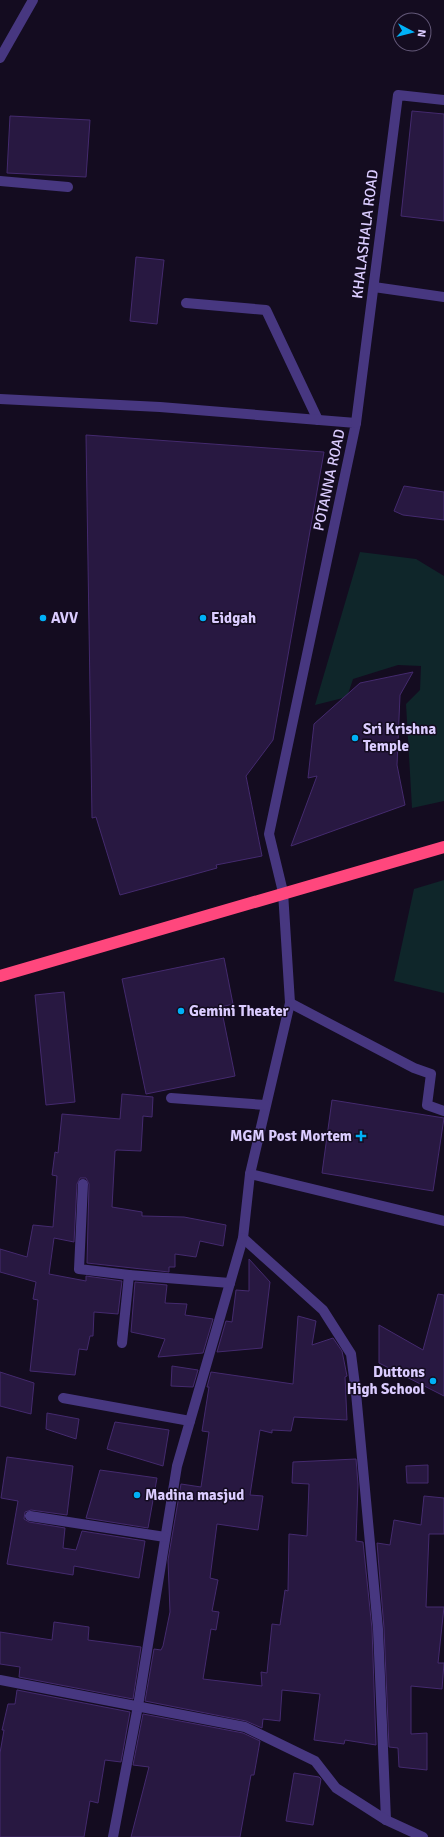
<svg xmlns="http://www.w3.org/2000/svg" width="444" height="1837" font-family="Signika,sans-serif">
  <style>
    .green { fill: #0f262a }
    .building { fill: #281841; stroke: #442a6e }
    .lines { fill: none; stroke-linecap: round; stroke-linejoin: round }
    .street { stroke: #473780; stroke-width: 10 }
    .highway { stroke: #ff477d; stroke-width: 12 }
    .poi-dot { fill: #00b1f7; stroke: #140c20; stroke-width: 1.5 }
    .labels { text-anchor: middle; stroke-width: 3; stroke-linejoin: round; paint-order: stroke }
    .street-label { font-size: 15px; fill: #dbccff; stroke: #140c20 }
    .poi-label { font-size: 15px; font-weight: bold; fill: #dbccff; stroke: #140c20; text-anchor: start }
  </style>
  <rect width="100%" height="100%" fill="#140c20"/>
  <g class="green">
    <path d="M 360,552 L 416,559 L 444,576 L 444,801 L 412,808 L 406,704 L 420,690 L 421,666 L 398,665 L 353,679 L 347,697 L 315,705 Z"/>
    <path d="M 444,880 L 444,993 L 394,981 L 414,889 Z"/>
  </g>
  <g class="building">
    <path d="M 412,111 L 444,114 L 444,221 L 401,216 Z"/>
    <path d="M 10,116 L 90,120 L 86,177 L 7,173 Z"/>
    <path d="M 136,257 L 164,260 L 157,324 L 130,321 Z"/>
    <path d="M 86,435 L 324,452 L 273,740 L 246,776 L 262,856 L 216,865 L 217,868 L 120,895 L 96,817 L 92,818 Z"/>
    <path d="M 404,486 L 444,492 L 444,520 L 403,515 L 394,511 Z"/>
    <path d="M 413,672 L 400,695 L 397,765 L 405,805 L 291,846 L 317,776 L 308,778 L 314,724 L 360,683 Z"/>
    <path d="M 224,958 L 233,1004 L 221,1007 L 235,1076 L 146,1094 L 122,979 Z"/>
    <path d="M 64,992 L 75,1102 L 46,1105 L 35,995 Z"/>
    <path d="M 122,1094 L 153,1097 L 152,1117 L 143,1116 L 141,1151 L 117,1150 L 115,1151 L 112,1207 L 142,1212 L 142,1216 L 184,1217 L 226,1225 L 223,1246 L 200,1241 L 196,1257 L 175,1254 L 175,1267 L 169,1267 L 169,1272 L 87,1263 L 89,1184 L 86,1178 L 80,1178 L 77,1184 L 74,1242 L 54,1238 L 49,1274 L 86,1281 L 86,1276 L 122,1281 L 118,1314 L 94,1312 L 93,1336 L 90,1336 L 87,1350 L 79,1349 L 75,1375 L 30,1371 L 38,1300 L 33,1299 L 36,1282 L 0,1272 L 0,1249 L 27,1257 L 33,1225 L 53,1227 L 57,1176 L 52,1175 L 55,1152 L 58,1153 L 62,1114 L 120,1119 Z"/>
    <path d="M 332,1100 L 444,1118 L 433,1191 L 322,1173 Z"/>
    <path d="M 249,1259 L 270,1282 L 262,1348 L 217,1352 L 226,1321 L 232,1322 L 236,1290 L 249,1291 Z"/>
    <path d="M 135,1282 L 167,1285 L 165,1303 L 187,1304 L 185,1315 L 213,1319 L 203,1353 L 158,1357 L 165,1339 L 131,1332 Z"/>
    <path d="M 438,1294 L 444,1295 L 444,1396 L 379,1363 L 379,1325 L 423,1350 Z"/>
    <path d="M 298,1316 L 316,1321 L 312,1345 L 333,1338 L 342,1351 L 347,1376 L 345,1377 L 347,1420 L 294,1417 L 291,1431 L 272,1430 L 272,1433 L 260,1430 L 250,1495 L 263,1496 L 258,1530 L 217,1524 L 210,1578 L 218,1580 L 212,1611 L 219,1612 L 216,1630 L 211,1629 L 203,1679 L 262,1686 L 261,1672 L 267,1673 L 272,1624 L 280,1625 L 285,1590 L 288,1591 L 289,1534 L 307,1536 L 309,1484 L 292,1483 L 293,1462 L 356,1459 L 358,1484 L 356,1541 L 363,1542 L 372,1629 L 376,1745 L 345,1740 L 344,1744 L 314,1740 L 320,1694 L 282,1690 L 280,1721 L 263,1719 L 262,1728 L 246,1721 L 145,1701 L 154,1649 L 161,1650 L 163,1646 L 170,1612 L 168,1560 L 181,1484 L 201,1487 L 209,1432 L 202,1431 L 209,1387 L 207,1387 L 211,1372 L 293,1384 Z"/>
    <path d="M 172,1366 L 198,1370 L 193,1387 L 171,1386 Z"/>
    <path d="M 0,1372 L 34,1383 L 31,1414 L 0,1406 Z"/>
    <path d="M 47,1413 L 79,1419 L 76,1439 L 46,1429 Z"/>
    <path d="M 115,1422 L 169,1430 L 163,1466 L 107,1449 Z"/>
    <path d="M 7,1457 L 73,1466 L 67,1515 L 31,1510 L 25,1512 L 24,1519 L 29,1522 L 65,1528 L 63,1548 L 76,1550 L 82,1531 L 145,1541 L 139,1578 L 74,1566 L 73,1575 L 7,1564 L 18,1501 L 1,1498 Z"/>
    <path d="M 428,1465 L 428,1483 L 407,1483 L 406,1466 Z"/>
    <path d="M 100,1470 L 157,1478 L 148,1528 L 86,1518 Z"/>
    <path d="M 424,1496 L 444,1498 L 444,1534 L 429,1534 L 426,1607 L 444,1607 L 438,1663 L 444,1663 L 442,1689 L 411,1686 L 411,1734 L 427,1733 L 427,1770 L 399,1767 L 398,1748 L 389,1747 L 384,1628 L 377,1543 L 390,1545 L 394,1520 L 421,1525 Z"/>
    <path d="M 54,1622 L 89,1627 L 88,1640 L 141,1647 L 133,1699 L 19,1677 L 20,1667 L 0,1664 L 0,1632 L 52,1640 Z"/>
    <path d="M 17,1690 L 130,1712 L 121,1762 L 105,1760 L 98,1803 L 90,1801 L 84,1837 L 0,1837 L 0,1753 L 4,1730 L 2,1730 L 8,1704 L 15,1704 Z"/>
    <path d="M 143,1714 L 243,1733 L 260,1741 L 254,1775 L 251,1775 L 240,1837 L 131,1837 L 149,1767 L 133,1765 Z"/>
    <path d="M 294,1773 L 319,1777 L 321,1779 L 313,1825 L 286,1821 Z"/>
  </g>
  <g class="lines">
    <g class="street">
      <path d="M 0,58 L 33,0"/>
      <path d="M 0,181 L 68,187"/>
      <path d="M 374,287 L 444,297"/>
      <path d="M 186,303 L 266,310 L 318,420"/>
      <path d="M 0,399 L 160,407 L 356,423 L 269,834 L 283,892 L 290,1003 L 250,1174 L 243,1238 L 177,1466 L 138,1706 L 113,1837"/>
      <path d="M 356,423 L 398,95 L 444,100"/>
      <path d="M 290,1003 L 414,1068 L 431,1074 L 427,1105 L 444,1111"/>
      <path d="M 171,1098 L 265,1105"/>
      <path d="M 250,1174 L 444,1221"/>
      <path d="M 83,1184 L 79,1269 L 129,1275"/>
      <path d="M 243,1238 L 323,1310 L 351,1354 L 356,1393 L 378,1629 L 386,1820"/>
      <path d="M 122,1343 L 129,1275 L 230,1283"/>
      <path d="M 63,1398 L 190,1421"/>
      <path d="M 30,1516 L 165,1537"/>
      <path d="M 0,1680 L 245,1727 L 315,1761 L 336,1788 L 386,1820 L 423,1837"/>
    </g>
    <path class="highway" d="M 0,976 L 444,847"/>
  </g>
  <g class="poi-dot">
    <circle cx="43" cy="618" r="4"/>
    <circle cx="203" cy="618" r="4"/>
    <circle cx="355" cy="738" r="4"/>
    <circle cx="181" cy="1011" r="4"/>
    <path d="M359 1130h4v4h4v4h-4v4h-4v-4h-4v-4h4z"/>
    <circle cx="433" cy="1381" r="4"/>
    <circle cx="137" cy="1495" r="4"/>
  </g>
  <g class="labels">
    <g class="street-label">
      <text transform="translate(365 234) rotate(-83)" y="5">KHALASHALA ROAD</text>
      <text transform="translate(329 480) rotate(-78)" y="5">POTANNA ROAD</text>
    </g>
    <g class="poi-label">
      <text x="51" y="623">AVV</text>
      <text x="211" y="623">Eidgah</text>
      <text x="363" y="734">Sri Krishna<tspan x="363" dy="17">Temple</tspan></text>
      <text x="189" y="1016">Gemini Theater</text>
      <text x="352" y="1141" text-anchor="end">MGM Post Mortem</text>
      <text x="425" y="1377" text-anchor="end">Duttons<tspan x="425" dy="17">High School</tspan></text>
      <text x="145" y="1500">Madina masjud</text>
    </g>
  </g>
  <g transform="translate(412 32) rotate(97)"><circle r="19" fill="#140c20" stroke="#645979"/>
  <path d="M0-3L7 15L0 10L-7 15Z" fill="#00b1f7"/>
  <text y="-6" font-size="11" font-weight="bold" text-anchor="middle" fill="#dbccff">N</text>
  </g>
</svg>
